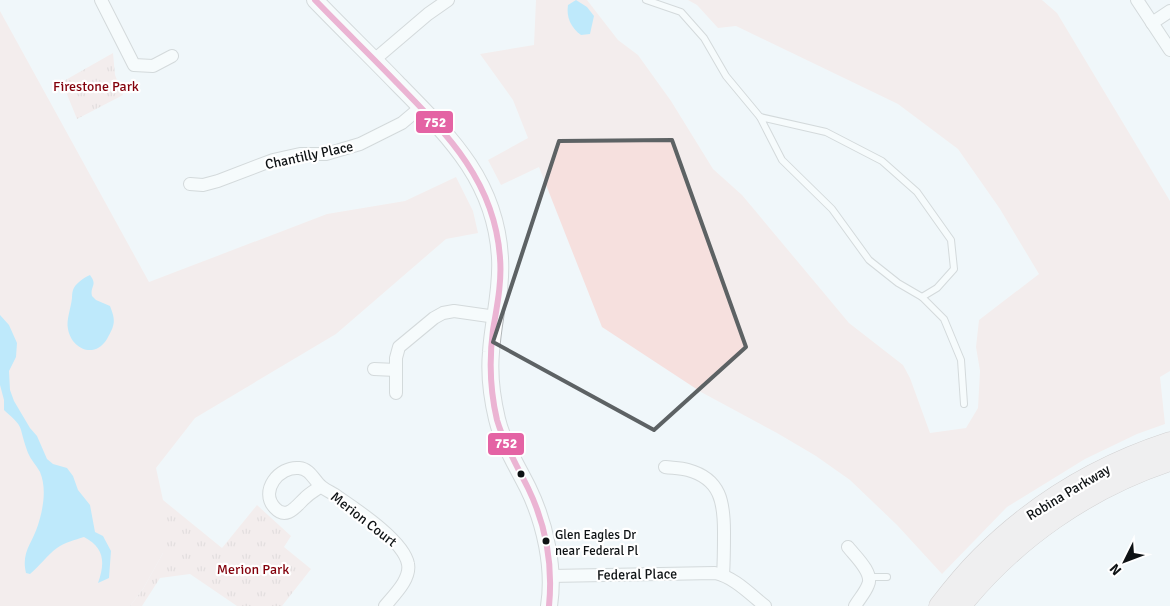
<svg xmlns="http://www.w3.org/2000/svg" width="1170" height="606" font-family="Signika,sans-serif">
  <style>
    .green { fill: #f6e0de }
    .park { fill: url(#park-tufts) }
    .water { fill: #82d8fd }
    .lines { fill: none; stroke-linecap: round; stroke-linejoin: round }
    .service-casing { stroke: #b0b5b7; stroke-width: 8 }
    .minor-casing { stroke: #b0b5b7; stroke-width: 14 }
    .tertiary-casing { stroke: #b0b5b7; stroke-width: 18 }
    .primary-casing { stroke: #ada2a3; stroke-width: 21 }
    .service { stroke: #fdfefe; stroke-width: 6 }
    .minor { stroke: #fdfefe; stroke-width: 12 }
    .tertiary { stroke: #fdfefe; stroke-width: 16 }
    .primary { stroke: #ede5e5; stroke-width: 20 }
    .bus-1-casing { stroke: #fff; stroke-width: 10 }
    .bus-1 { stroke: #e463a4; stroke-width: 6 }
    .marked { fill: none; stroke: #5d6264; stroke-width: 4; stroke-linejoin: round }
    .bus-dot { fill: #0e1214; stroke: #fff; stroke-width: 2 }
    .labels { text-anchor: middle; stroke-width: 4.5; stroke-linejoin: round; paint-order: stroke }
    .bus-label { font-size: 13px; fill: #0e1214; stroke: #fff; text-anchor: start }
    .park-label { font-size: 14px; fill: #83000b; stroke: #fff }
    .street-label { font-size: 14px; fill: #0e1214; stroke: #fff }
    .line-badge { stroke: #fff; stroke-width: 2 }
    .badge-label { font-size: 14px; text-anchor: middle; font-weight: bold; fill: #fff }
  </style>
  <defs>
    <pattern id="park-tufts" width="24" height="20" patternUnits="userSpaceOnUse" patternTransform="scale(1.25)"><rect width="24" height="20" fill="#f6e0de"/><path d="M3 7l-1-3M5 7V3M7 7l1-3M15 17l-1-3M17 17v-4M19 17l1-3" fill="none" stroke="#d2bfbe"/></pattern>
  </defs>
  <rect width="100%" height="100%" fill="#f0f7fa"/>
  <g class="green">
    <path d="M 536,0 L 587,0 L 618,40 L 638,55 L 671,101 L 713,169 L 742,195 L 849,323 L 903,365 L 910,378 L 930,433 L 966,428 L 978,408 L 980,371 L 976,347 L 979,320 L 1039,274 L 1000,209 L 958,149 L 898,104 L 736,26 L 718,28 L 697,5 L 688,0 L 1042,0 L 1057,13 L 1170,201 L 1170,371 L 1160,377 L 1165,424 L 1137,434 L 1085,459 L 1007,507 L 942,574 L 897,525 L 850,480 L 816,456 L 777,433 L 701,392 L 602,327 L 539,167 L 501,185 L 488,160 L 528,138 L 513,100 L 480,54 L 534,45 Z"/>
    <path d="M 0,11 L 149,282 L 327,214 L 405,201 L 456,177 L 473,211 L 478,233 L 446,239 L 336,334 L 195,418 L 156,468 L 163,500 L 163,553 L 143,589 L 130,606 L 0,606 Z"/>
  </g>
  <g class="park">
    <path d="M 113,53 L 115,75 L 123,95 L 77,119 L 62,82 Z"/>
    <path d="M 163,500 L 222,548 L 257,505 L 291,536 L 284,547 L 311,569 L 282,606 L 237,606 L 190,574 L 160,578 L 142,606 L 130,606 L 143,589 L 163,553 Z"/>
  </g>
  <g class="water">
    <path d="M 576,0 L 587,7 L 594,16 L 590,34 L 581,35 C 571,28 566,17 568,5 Z"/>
    <path d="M 90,275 C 98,286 90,285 92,296 L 96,300 L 110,306 C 116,321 115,325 107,339 C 94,360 71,348 68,329 C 66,320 71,308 72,298 C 72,296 72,293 73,290 C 75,284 83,278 90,275 Z"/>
    <path d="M 0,315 L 9,325 L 17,343 L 16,357 L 9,371 L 10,390 L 14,401 L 30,428 L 37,436 L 47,459 L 53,464 L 67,468 L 73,476 L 78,490 L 90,505 L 95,532 L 103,536 L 111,551 L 109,578 L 98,583 C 105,563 105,548 84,537 C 75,540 65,542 57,548 C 47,555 40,566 30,574 L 26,573 C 21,552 32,544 38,525 C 43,509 47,489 40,472 C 36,465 31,460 28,453 C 25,445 23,438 21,430 C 19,422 10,416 4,410 L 4,400 L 0,385 Z"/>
  </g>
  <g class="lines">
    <defs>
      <g id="service">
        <path d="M 646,0 L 681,12 L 704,38 L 726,76 L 760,117"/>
        <path d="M 760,117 L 826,132 L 882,161 L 917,192 L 951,240 L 954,269 L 937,288 L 922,297 L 898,283 L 869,260 L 832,209 L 782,160 Z"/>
        <path d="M 922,297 L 944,319 L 961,360 L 964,404"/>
        <path d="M 870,577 L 887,577"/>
      </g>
      <g id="minor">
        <path d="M 101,0 L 134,65 L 153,66 L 172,56"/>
        <path d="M 1137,0 L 1170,50"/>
        <path d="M 1152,23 L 1170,11"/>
        <path d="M 374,60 L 428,14 L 448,0"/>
        <path d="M 190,184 L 203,185 L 218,181 L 273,160 L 300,154 L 326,154 L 360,144 L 402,123 L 421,107"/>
        <path d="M 374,369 L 396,370"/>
        <path d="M 396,393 L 396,358 L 399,347 L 434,318 L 443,313 L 454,311 L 496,317"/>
        <path d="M 665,467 C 672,468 681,468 688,470 C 721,479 724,503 724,532 C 724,546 724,561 723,575"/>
        <path d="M 321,486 C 316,490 310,493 305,498 C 297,505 287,521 275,508 C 259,491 279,466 299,468 C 311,469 314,481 322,487 C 327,491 333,493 338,497 C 357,510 404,541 408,564 C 411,579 394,595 385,606"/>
        <path d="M 848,547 C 855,556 874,573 868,585 C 865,593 859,599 855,606"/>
        <path d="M 550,576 L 715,573 C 734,577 750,594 765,606"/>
      </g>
      <path id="tertiary" d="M 315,0 C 342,28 370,55 397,83 C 448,135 496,180 500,258 C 502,290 493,320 491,352 C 489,374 492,398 497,419 C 503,444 517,466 528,488 C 545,523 555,568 549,606"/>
      <g id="primary">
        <path d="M 939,606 C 952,589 966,572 981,557 C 1034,504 1099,465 1170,442"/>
        <path d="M 961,606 C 1015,539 1088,488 1170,461"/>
      </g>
    </defs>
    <use href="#service" class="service-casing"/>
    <use href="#minor" class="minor-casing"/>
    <use href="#tertiary" class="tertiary-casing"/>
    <use href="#primary" class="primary-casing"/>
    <use href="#service" class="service"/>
    <use href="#minor" class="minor"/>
    <use href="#tertiary" class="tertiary"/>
    <use href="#primary" class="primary"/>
    <defs>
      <path id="bus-1" d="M 315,0 C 342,28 370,55 397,83 C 448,135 495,182 500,258 C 502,282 497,306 493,330 C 489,360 490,390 497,420 C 504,444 517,466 528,488 C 546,525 553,565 549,606"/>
    </defs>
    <use href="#bus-1" class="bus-1-casing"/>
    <use href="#bus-1" class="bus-1"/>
  </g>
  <path d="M0 0H1170V606H0ZM 672,140 L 746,347 L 654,430 L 493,342 L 559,141 Z" fill="#f0f7fa" fill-opacity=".55" fill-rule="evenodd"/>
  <path class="marked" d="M 672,140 L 746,347 L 654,430 L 493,342 L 559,141 Z"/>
  <g class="bus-dot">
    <circle cx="521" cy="474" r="4.5"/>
    <circle cx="546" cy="541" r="4.5"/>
  </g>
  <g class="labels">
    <g class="bus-label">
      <text x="555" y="539">Glen Eagles Dr<tspan x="555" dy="16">near Federal Pl</tspan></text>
    </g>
    <g class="park-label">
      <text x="96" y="91">Firestone Park</text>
      <text x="253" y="574">Merion Park</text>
    </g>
    <g class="street-label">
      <text transform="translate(309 155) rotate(-12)" y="5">Chantilly Place</text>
      <text transform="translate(1068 492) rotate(-31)" y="5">Robina Parkway</text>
      <text transform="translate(364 519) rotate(38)" y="5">Merion Court</text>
      <text transform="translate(637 574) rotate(-1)" y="5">Federal Place</text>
    </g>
  </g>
  <g class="line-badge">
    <rect x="415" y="110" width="39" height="24" rx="5" fill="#e463a4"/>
    <rect x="487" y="432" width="38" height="24" rx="5" fill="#e463a4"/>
  </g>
  <g class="badge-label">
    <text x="435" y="127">752</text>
    <text x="506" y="448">752</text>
  </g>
  <g transform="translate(1125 561) rotate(228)" stroke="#ffffff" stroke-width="4" paint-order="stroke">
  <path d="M0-4L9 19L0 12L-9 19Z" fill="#0e1214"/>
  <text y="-8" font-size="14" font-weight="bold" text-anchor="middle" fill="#0e1214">N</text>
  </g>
</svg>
